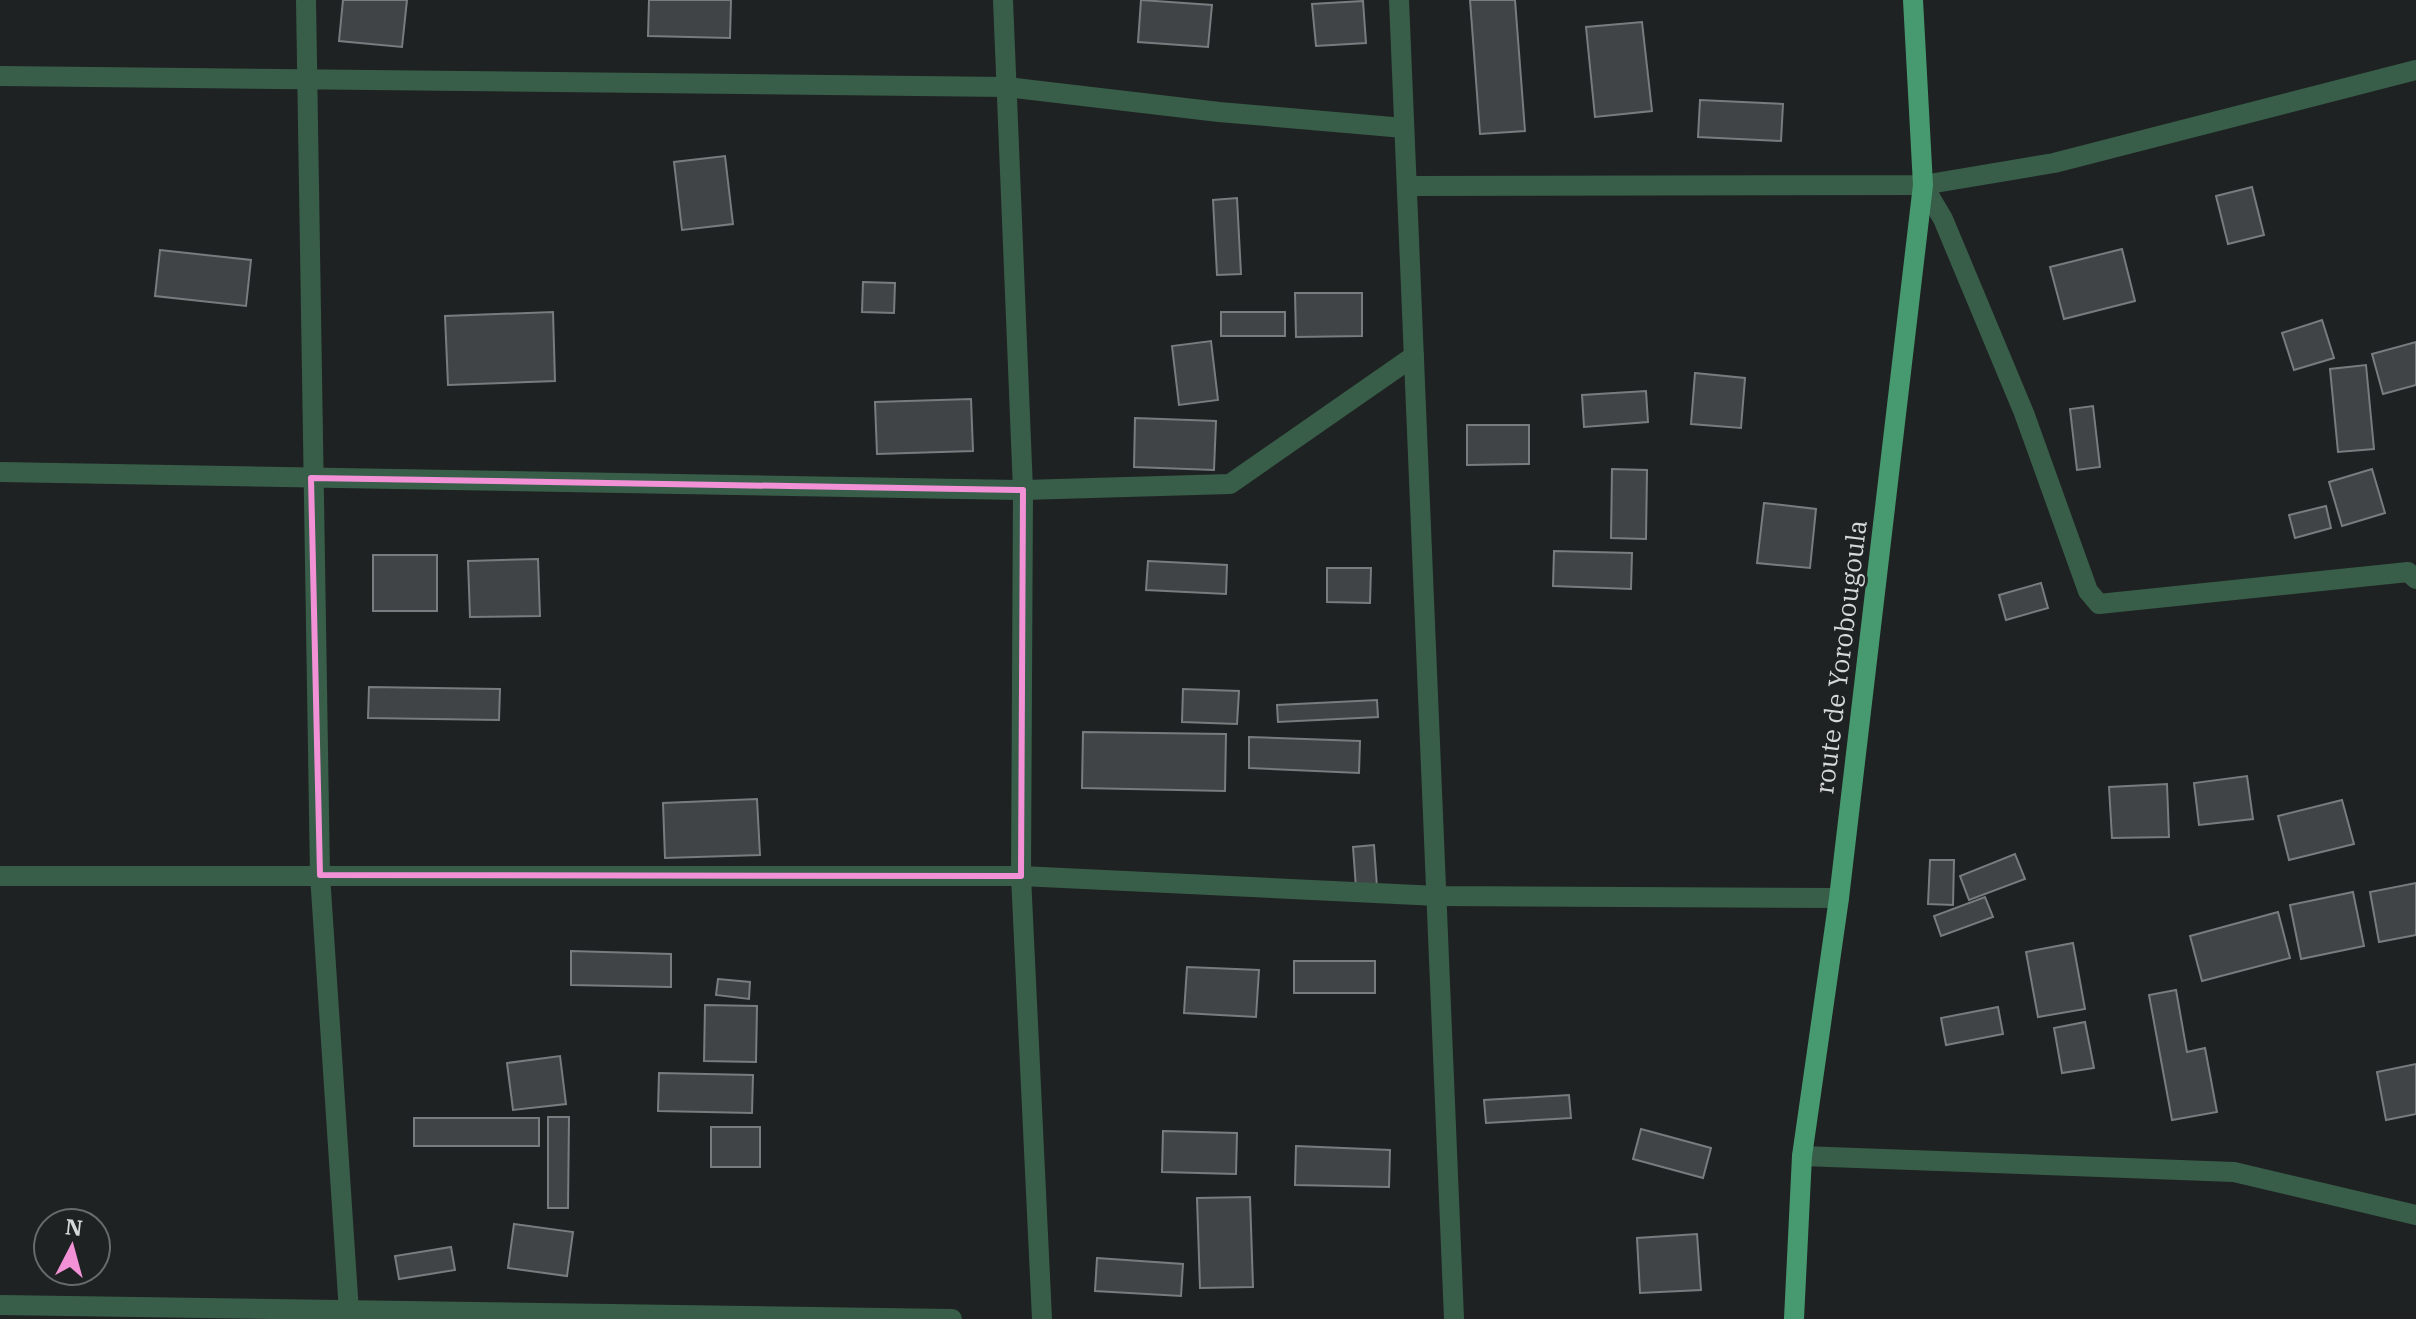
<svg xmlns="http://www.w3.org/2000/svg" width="2416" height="1319" font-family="'IBM Plex Serif',serif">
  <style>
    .building { fill: #404446; stroke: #787c7e; stroke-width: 2 }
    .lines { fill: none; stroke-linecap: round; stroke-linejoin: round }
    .minor { stroke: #385e49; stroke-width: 20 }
    .major { stroke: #479a6f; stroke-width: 20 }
    .marked { fill: none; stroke: #f391d6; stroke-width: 6; stroke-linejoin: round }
    .labels { text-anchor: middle; stroke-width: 6; stroke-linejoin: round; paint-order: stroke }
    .street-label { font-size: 26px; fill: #d6d9d9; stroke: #1f2222 }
  </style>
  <rect width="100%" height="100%" fill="#1f2222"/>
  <g class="building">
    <path d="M 343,0 L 407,0 L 402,47 L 339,41 Z"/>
    <path d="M 649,0 L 731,0 L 730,38 L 648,36 Z"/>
    <path d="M 1141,0 L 1212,5 L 1208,47 L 1138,42 Z"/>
    <path d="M 1470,0 L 1515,0 L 1525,131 L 1480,134 Z"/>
    <path d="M 1363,1 L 1366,43 L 1316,46 L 1312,4 Z"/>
    <path d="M 1642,22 L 1652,111 L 1595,117 L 1586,27 Z"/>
    <path d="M 1700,100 L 1783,104 L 1781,141 L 1698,137 Z"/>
    <path d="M 725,156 L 733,224 L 682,230 L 674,162 Z"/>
    <path d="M 2252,187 L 2264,235 L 2228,244 L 2216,196 Z"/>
    <path d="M 1237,198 L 1241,274 L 1217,275 L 1213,200 Z"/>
    <path d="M 2122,249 L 2135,301 L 2064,319 L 2050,267 Z"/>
    <path d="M 160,250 L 251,260 L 246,306 L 155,296 Z"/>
    <path d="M 863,282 L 895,283 L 894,313 L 862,312 Z"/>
    <path d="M 1295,293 L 1362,293 L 1362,336 L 1296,337 Z"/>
    <path d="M 553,312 L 555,381 L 448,385 L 445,316 Z"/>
    <rect x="1221" y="312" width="64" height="24"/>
    <path d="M 2322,320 L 2334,358 L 2294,370 L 2282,333 Z"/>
    <path d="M 1211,341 L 1218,400 L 1179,405 L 1172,346 Z"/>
    <path d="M 2416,342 L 2416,385 L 2383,394 L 2372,354 Z"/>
    <path d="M 2366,365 L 2374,449 L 2338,452 L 2330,369 Z"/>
    <path d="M 1695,373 L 1745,378 L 1741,428 L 1691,424 Z"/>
    <path d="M 1646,391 L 1648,422 L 1584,427 L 1582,395 Z"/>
    <path d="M 971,399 L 973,451 L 877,454 L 875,402 Z"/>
    <path d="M 2093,406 L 2100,467 L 2077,470 L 2070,409 Z"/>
    <path d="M 1135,418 L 1216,421 L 1214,470 L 1134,467 Z"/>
    <path d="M 1467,425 L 1529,425 L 1529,464 L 1467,465 Z"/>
    <path d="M 1612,469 L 1647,470 L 1646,539 L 1611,538 Z"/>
    <path d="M 2372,469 L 2385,513 L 2342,526 L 2329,482 Z"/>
    <path d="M 1764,503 L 1816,509 L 1810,568 L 1757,563 Z"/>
    <path d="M 2326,506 L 2331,528 L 2295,538 L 2289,515 Z"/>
    <path d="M 1554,551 L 1632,553 L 1631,589 L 1553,586 Z"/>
    <rect x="373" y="555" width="64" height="56"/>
    <path d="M 538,559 L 540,616 L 470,617 L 468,561 Z"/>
    <path d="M 1148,561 L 1227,565 L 1226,594 L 1146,590 Z"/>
    <path d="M 1327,568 L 1371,568 L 1370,603 L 1327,602 Z"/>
    <path d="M 2041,583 L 2048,608 L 2006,620 L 1999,595 Z"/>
    <path d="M 369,687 L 500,689 L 499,720 L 368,718 Z"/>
    <path d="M 1183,689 L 1239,691 L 1237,724 L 1182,722 Z"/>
    <path d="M 1377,700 L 1378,717 L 1278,722 L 1277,705 Z"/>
    <path d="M 1083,732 L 1226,734 L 1225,791 L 1082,788 Z"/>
    <path d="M 1249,737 L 1360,741 L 1359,773 L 1249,768 Z"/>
    <path d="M 2247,776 L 2253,819 L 2199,825 L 2194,783 Z"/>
    <path d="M 2167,784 L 2169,837 L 2112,838 L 2109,787 Z"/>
    <path d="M 757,799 L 760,855 L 665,858 L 663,803 Z"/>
    <path d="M 2342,800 L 2354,844 L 2289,860 L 2278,816 Z"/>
    <path d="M 1374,845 L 1377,887 L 1356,888 L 1353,847 Z"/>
    <path d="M 2015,854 L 2025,879 L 1969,900 L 1960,876 Z"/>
    <path d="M 1930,860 L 1954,860 L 1953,905 L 1928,904 Z"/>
    <path d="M 2416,883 L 2416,935 L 2379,942 L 2370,892 Z"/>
    <path d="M 2353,892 L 2364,946 L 2301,959 L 2290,905 Z"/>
    <path d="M 1985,897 L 1993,917 L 1941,936 L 1934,916 Z"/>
    <path d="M 2278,912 L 2290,958 L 2202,981 L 2190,936 Z"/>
    <path d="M 2073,943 L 2085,1009 L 2038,1017 L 2026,952 Z"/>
    <path d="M 571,951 L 671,954 L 671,987 L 571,985 Z"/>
    <rect x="1294" y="961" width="81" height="32"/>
    <path d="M 1187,967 L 1259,970 L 1256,1017 L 1184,1013 Z"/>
    <path d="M 718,979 L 750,982 L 749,999 L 716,995 Z"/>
    <path d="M 2176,990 L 2187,1052 L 2205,1048 L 2217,1112 L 2172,1120 L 2149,995 Z"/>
    <path d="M 705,1005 L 757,1006 L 756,1062 L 704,1061 Z"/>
    <path d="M 1998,1007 L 2003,1034 L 1946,1045 L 1941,1018 Z"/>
    <path d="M 2085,1022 L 2094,1068 L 2062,1073 L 2054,1028 Z"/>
    <path d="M 560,1056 L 566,1104 L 513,1110 L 507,1063 Z"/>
    <path d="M 2416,1064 L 2416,1114 L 2386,1120 L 2377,1072 Z"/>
    <path d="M 659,1073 L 753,1075 L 752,1113 L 658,1111 Z"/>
    <path d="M 1569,1095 L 1571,1118 L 1486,1123 L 1484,1100 Z"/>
    <path d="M 548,1117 L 569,1117 L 568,1208 L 548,1208 Z"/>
    <rect x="414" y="1118" width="125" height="28"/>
    <rect x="711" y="1127" width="49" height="40"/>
    <path d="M 1641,1129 L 1711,1148 L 1703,1178 L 1633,1159 Z"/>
    <path d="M 1163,1131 L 1237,1133 L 1236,1174 L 1162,1172 Z"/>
    <path d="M 1296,1146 L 1390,1150 L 1389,1187 L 1295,1185 Z"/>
    <path d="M 1250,1197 L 1253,1287 L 1200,1288 L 1197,1198 Z"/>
    <path d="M 514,1224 L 573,1232 L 567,1276 L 508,1268 Z"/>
    <path d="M 1697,1234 L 1701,1290 L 1640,1293 L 1637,1238 Z"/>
    <path d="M 451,1247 L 455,1270 L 399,1279 L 395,1256 Z"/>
    <path d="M 1097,1258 L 1183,1264 L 1181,1296 L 1095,1291 Z"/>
  </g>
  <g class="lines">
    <g class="minor">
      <path d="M 306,0 L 320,875 L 349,1312"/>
      <path d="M 1003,0 L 1023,490 L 1021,876 L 1042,1319"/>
      <path d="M 1399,0 L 1454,1319"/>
      <path d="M 0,76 L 1007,87 L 1219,112 L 1404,128"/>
      <path d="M 1923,185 L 1943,219 L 2024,413 L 2088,591 L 2099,604 L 2408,572 L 2416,579"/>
      <path d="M 1407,186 L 1923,185 L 2054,163 L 2416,70"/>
      <path d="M 0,472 L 1023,490 L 1230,484 L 1414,356"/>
      <path d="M 0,876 L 1021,876 L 1438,896 L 1839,898"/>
      <path d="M 1802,1156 L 2234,1172 L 2416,1215"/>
      <path d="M 0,1305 L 952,1319"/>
    </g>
    <path class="major" d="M 1794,1319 L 1802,1156 L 1839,898 L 1923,185 L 1913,0"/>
  </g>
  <path class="marked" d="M 311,478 L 1023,490 L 1021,876 L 320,875 Z"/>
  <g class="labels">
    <g class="street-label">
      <text transform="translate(1841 657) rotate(-83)" y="9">route de Yorobougoula</text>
    </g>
  </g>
  <g transform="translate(72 1247) rotate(6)"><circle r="38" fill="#1f2222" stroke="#686b6b" stroke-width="2"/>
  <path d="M0-6L14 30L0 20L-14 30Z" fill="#f391d6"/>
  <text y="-12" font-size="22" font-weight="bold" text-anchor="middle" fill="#d6d9d9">N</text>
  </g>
</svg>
